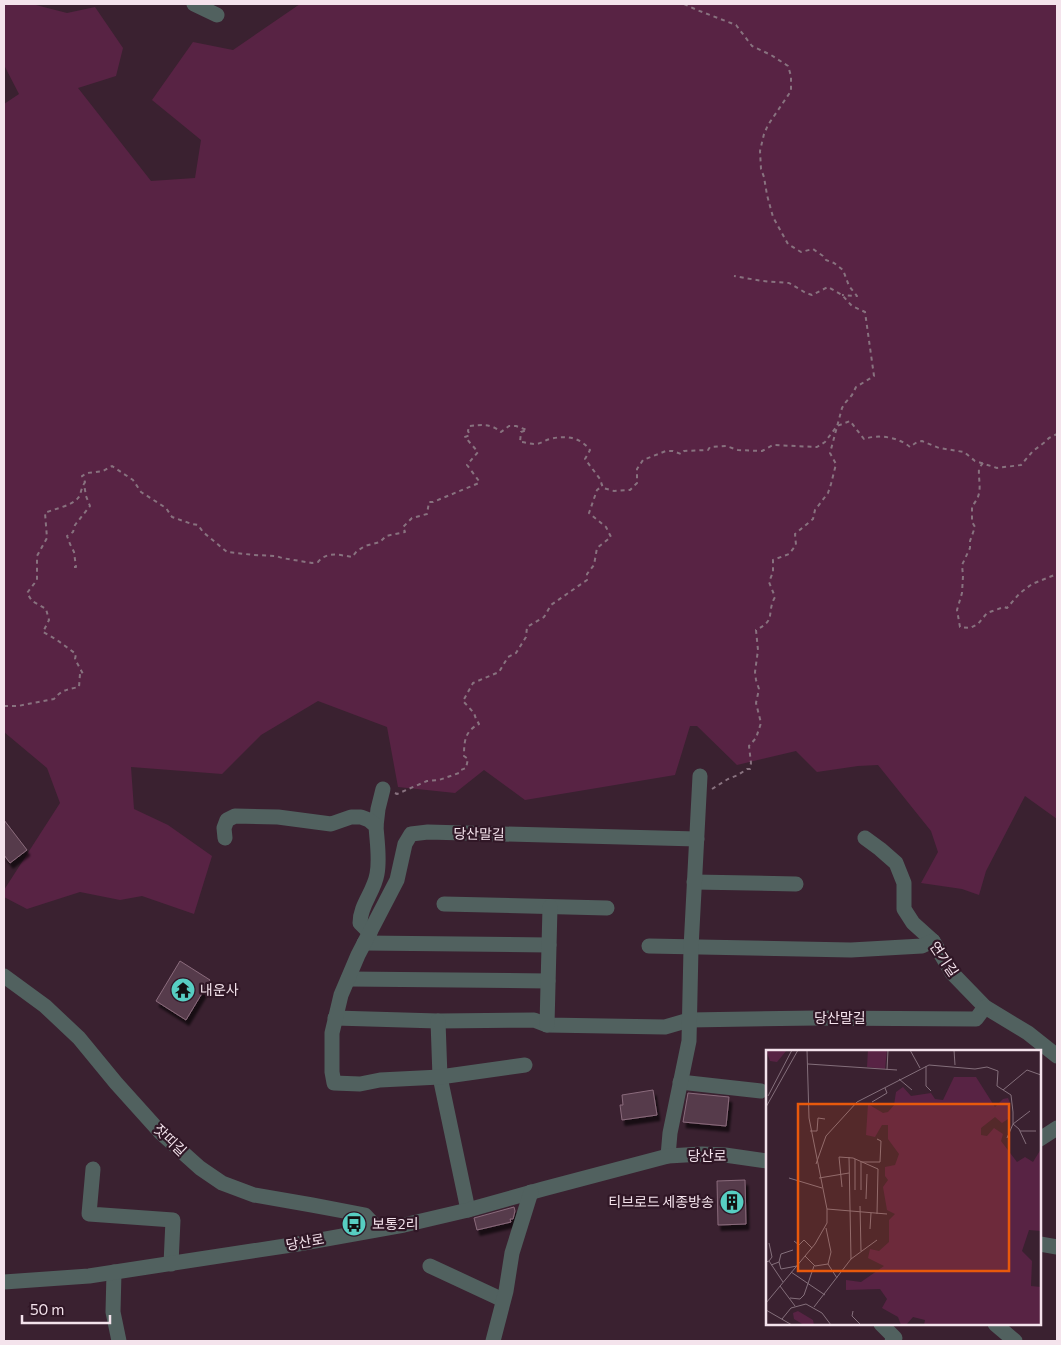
<svg xmlns="http://www.w3.org/2000/svg" width="1061" height="1345" font-family="Commissioner,'Noto Sans KR',sans-serif">
  <style>
    .green { fill: #582344 }
    .building { fill: #573b4b; stroke: #8a6b7c; filter: url(#shadow) }
    .lines { fill: none; stroke-linecap: round; stroke-linejoin: round }
    .path { stroke: #88727f; stroke-width: 2; stroke-dasharray: 4 4; stroke-linecap: butt }
    .minor { stroke: #51615f; stroke-width: 15 }
    .labels { text-anchor: middle; stroke-width: 4.5; stroke-linejoin: round; paint-order: stroke }
    .street-label { font-size: 14px; fill: #f4e3ec; stroke: #301726 }
    .poi-label { font-size: 14px; fill: #f4e3ec; stroke: #301726; text-anchor: start }
    .inset-road { fill: none; stroke: #846f7b; stroke-width: 1 }
    .view { fill: #e8590c; fill-opacity: 0.15; stroke: #e8590c; stroke-width: 2.5 }
    .inset-edge { fill: none; stroke: #f4e3ec; stroke-width: 2.5 }
  </style>
  <defs>
    <filter id="shadow"><feDropShadow dx="3" dy="5.5" stdDeviation="1" flood-color="#0009"/></filter>
  </defs>
  <rect width="100%" height="100%" fill="#3a2130"/>
  <path class="green" d="M 4,4 L 32,4 L 67,13 L 95,7 L 123,48 L 116,76 L 78,88 L 151,181 L 195,178 L 201,140 L 152,100 L 193,42 L 233,50 L 300,4 L 1057,4 L 1057,819 L 1025,796 L 986,871 L 979,895 L 962,889 L 921,883 L 938,852 L 931,831 L 878,765 L 858,766 L 817,772 L 796,751 L 737,765 L 697,726 L 690,726 L 675,775 L 525,800 L 484,770 L 455,793 L 398,787 L 387,727 L 318,701 L 261,735 L 222,774 L 131,767 L 134,809 L 168,825 L 212,856 L 194,914 L 142,896 L 120,900 L 80,892 L 27,909 L 4,897 L 4,890 L 60,803 L 47,768 L 4,732 L 4,104 L 19,94 L 4,65 Z"/>
  <g class="building">
    <path d="M 4,820 L 27,850 L 10,863 L 4,855 Z"/>
    <path d="M 180,961 L 210,980 L 186,1020 L 156,1001 Z"/>
    <path d="M 653,1090 L 657,1115 L 622,1120 L 620,1105 L 623,1105 L 622,1095 Z"/>
    <path d="M 688,1093 L 729,1097 L 726,1126 L 683,1122 Z"/>
    <path d="M 745,1180 L 746,1224 L 718,1225 L 717,1181 Z"/>
    <path d="M 514,1207 L 515,1211 L 513,1219 L 510,1219 L 511,1222 L 477,1230 L 474,1218 Z"/>
  </g>
  <g class="lines">
    <g class="path">
      <path d="M 684,4 L 697,10 L 736,25 L 752,46 L 771,55 L 788,66 L 791,76 L 791,91 L 768,125 L 764,134 L 760,151 L 761,169 L 764,177 L 767,195 L 773,217 L 788,244 L 801,252 L 813,249 L 823,256 L 826,260 L 834,263 L 843,270 L 849,286 L 857,296 L 842,295"/>
      <path d="M 983,463 L 979,468 C 978,483 984,493 972,506 L 972,522 L 975,527 L 970,541 L 970,548 L 962,565 L 963,576 L 962,593 L 957,610 L 960,627 L 970,628 L 978,624 L 987,613 L 1004,607 L 1007,608 L 1020,593 L 1032,584 L 1057,574"/>
      <path d="M 74,567 L 76,567 L 74,552 L 70,544 L 67,536 L 73,532 L 75,525 L 90,506 L 86,496 L 84,484 L 85,482 L 82,476 L 87,473 L 103,471 L 112,466 L 133,480 L 141,492 L 166,508 L 172,517 L 192,524 L 198,525 L 203,532 L 227,552 L 254,555 L 276,556 L 282,558 L 312,563 L 318,562 C 327,551 340,555 352,557 L 357,551 L 365,546 L 380,542 L 386,536 L 405,532 L 403,527 L 412,518 L 427,514 L 429,502 L 433,502 L 479,483 L 479,481 L 467,465 L 478,452 L 465,437 L 470,435 L 468,431 L 469,426 C 482,425 490,423 501,432 L 509,426 L 516,426 L 527,430 L 521,432 L 520,442 C 525,442 530,444 535,444 C 541,444 545,440 550,439 C 566,435 580,437 590,450 L 585,459 L 600,479 L 603,488 L 614,491 L 630,490 L 637,483 L 637,469 L 643,460 L 666,451 L 673,451 L 681,454 L 684,451 L 708,450 L 710,447 L 726,446 L 738,450 L 762,451 L 773,445 L 817,447 L 825,442 L 837,426 L 850,421 L 864,439 C 879,434 898,437 910,447 L 917,442 L 922,441 L 939,448 L 964,452 L 975,461 L 997,468 L 1021,465 L 1033,451 L 1045,442 L 1049,438 L 1057,434"/>
      <path d="M 4,706 L 18,706 L 54,699 C 61,690 69,689 79,687 L 80,674 L 83,674 L 75,659 L 76,654 L 57,640 L 43,632 L 49,620 L 46,609 L 32,601 L 27,593 L 37,580 L 37,556 L 47,538 L 45,513 C 53,509 72,506 78,498 C 81,495 81,488 84,484"/>
      <path d="M 712,789 L 728,779 L 738,775 L 747,769 L 750,769 L 751,763 L 749,746 L 756,738 L 761,723 L 756,703 L 759,689 L 756,680 L 755,672 L 758,650 L 756,630 C 777,620 766,613 775,597 L 769,582 L 773,572 L 773,560 L 789,554 L 796,545 L 795,534 L 813,519 L 815,510 L 828,493 L 831,484 L 836,464 L 830,453 L 842,408 L 845,403 L 852,395 L 856,387 L 874,376 L 865,312 L 852,306 L 842,295 L 828,287 L 812,295 L 806,293 L 789,283 L 762,281 L 734,276"/>
      <path d="M 395,793 L 397,794 L 427,781 L 439,780 L 459,773 L 461,770 L 466,768 L 468,759 L 464,756 C 464,741 465,731 479,724 L 476,719 L 474,713 L 463,701 L 473,683 L 499,672 L 508,657 L 516,653 L 526,637 L 527,627 L 544,617 L 551,605 L 587,580 L 587,574 L 594,565 L 597,548 L 611,537 L 606,527 L 589,513 L 597,490 L 601,487 L 602,484"/>
    </g>
    <g class="minor">
      <path d="M 194,4 L 217,15"/>
      <path d="M 376,826 L 378,809 L 383,789"/>
      <path d="M 225,838 L 224,828 L 227,820 L 235,816 L 278,817 L 331,824 L 351,817 L 361,817 L 369,820 L 376,826 C 377,842 380,859 377,874 C 374,892 360,905 360,923 L 370,933"/>
      <path d="M 865,838 L 880,849 L 896,863 L 904,883 L 904,909 L 913,923 L 933,941 L 952,973 L 985,1007 L 1028,1033 L 1057,1056"/>
      <path d="M 694,882 L 796,884"/>
      <path d="M 444,904 L 607,908"/>
      <path d="M 364,943 L 549,945"/>
      <path d="M 649,946 L 851,950 L 922,946 L 933,941"/>
      <path d="M 4,976 L 45,1006 L 79,1038 L 116,1083 L 161,1133 L 200,1168 L 222,1183 L 254,1195 L 312,1205 L 365,1215 L 378,1229"/>
      <path d="M 348,979 L 548,981"/>
      <path d="M 335,1018 L 438,1021 L 534,1020 L 547,1025 L 665,1027 L 689,1020 L 817,1018 L 976,1019 L 985,1007"/>
      <path d="M 438,1021 L 440,1077 L 468,1210"/>
      <path d="M 547,1025 L 550,907"/>
      <path d="M 525,1065 L 440,1077 L 380,1080 L 360,1084 L 334,1083 L 332,1072 L 332,1033 L 341,995 L 358,955 L 397,880 L 405,844 L 411,834 L 428,832 L 697,839"/>
      <path d="M 680,1082 L 761,1091"/>
      <path d="M 1040,1139 L 1057,1128"/>
      <path d="M 668,1156 L 670,1133 L 689,1041 L 691,948 L 700,776"/>
      <path d="M 93,1169 L 89,1214 L 173,1220 L 171,1264"/>
      <path d="M 1040,1244 L 1057,1247"/>
      <path d="M 430,1266 L 503,1300"/>
      <path d="M 114,1272 L 113,1312 L 119,1341"/>
      <path d="M 4,1282 L 89,1276 L 298,1244 L 404,1225 L 468,1210 L 543,1189 L 668,1156 L 702,1154 L 725,1155 L 767,1161"/>
      <path d="M 881,1324 L 895,1338 L 892,1341"/>
      <path d="M 995,1324 L 1015,1341"/>
      <path d="M 493,1341 L 506,1291 L 512,1253 L 531,1192"/>
    </g>
  </g>
  <defs>
    <symbol id="temple-disc" viewBox="-11 -11 22 22"><circle r="9.5" fill="#57cec2" stroke="#301726"/><path d="M0-6L5-2H3V0L6.5 2.5H4V6H1.5V3h-3V6H-4V2.5H-6.5L-3 0V-2H-5Z" fill="#111"/></symbol>
    <symbol id="building-disc" viewBox="-11 -11 22 22"><circle r="9.5" fill="#57cec2" stroke="#301726"/><path d="M-4-6H4V6H1V3H-1V6H-4ZM-2.5-4.3h1.7v1.8h-1.7ZM.8-4.3h1.7v1.8H.8ZM-2.5-1h1.7V.8h-1.7ZM.8-1h1.7V.8H.8Z" fill="#111"/></symbol>
    <symbol id="bus-disc" viewBox="-11 -11 22 22"><circle r="9.5" fill="#57cec2" stroke="#301726"/><path d="M-5-6H5V4H4V6H2V4H-2V6H-4V4H-5ZM-3.5-4V0h7V-4ZM-3.5 1.2v1.5H-2V1.2ZM2 1.2v1.5H3.5V1.2Z" fill="#111"/></symbol>
  </defs>
  <g fill-rule="evenodd">
    <use href="#temple-disc" x="169" y="976" width="28" height="28"/>
    <use href="#building-disc" x="718" y="1188" width="28" height="28"/>
    <use href="#bus-disc" x="340" y="1210" width="28" height="28"/>
  </g>
  <g class="labels">
    <g class="street-label">
      <text transform="translate(479 834) rotate(1)" y="5">당산말길</text>
      <text transform="translate(944 959) rotate(56)" y="5">연기길</text>
      <text x="840" y="1023">당산말길</text>
      <text transform="translate(170 1140) rotate(44)" y="5">잣띠길</text>
      <text x="707" y="1161">당산로</text>
      <text transform="translate(305 1242) rotate(-10)" y="5">당산로</text>
    </g>
    <g class="poi-label">
      <text x="200" y="995">내운사</text>
      <text x="714" y="1207" text-anchor="end">티브로드 세종방송</text>
      <text x="372" y="1229">보통2리</text>
    </g>
  </g>
  <g transform="translate(766 1050)">
    <rect width="275" height="275" fill="#3a2130"/>
    <path d="M 0,0 L 21,0 L 11,12 L 4,11 ZM 102,0 L 121,0 L 119,19 L 101,17 ZM 188,27 L 210,27 L 229,57 L 237,49 L 242,48 L 244,53 L 242,69 L 236,73 L 229,67 L 215,78 L 215,85 L 221,86 L 228,78 L 237,84 L 235,91 L 251,112 L 259,107 L 267,112 L 275,99 L 275,181 L 263,180 L 256,201 L 266,211 L 265,236 L 275,237 L 275,275 L 158,275 L 159,270 L 147,267 L 140,275 L 135,275 L 132,267 L 116,258 L 121,249 L 114,239 L 80,240 L 80,230 L 95,232 L 118,216 L 102,208 L 104,199 L 113,201 L 123,192 L 123,170 L 129,164 L 121,160 L 117,137 L 122,130 L 119,126 L 119,117 L 129,115 L 133,104 L 122,89 L 122,75 L 116,75 L 109,87 L 100,85 L 102,54 L 117,63 L 122,62 L 128,55 L 130,42 L 137,37 L 145,46 L 165,43 L 169,49 L 177,50 ZM 32,261 L 47,270 L 48,275 L 38,275 L 28,269 L 27,263 Z" fill="#582344"/>
    <path class="inset-road" d="M 144,0 L 154,18M 188,0 L 189,15M 42,14 L 131,20M 160,16 L 160,36 L 165,41M 121,20 L 122,0M 133,29 L 146,40M 237,40 L 261,20 L 275,25M 2,46 L 26,0M 106,52 L 121,43 L 119,38M 0,57 L 32,0M 247,74 L 253,79 L 260,94M 247,74 L 264,61M 44,81 L 51,81 L 52,68 L 59,69M 254,81 L 270,81M 83,107 L 85,209M 96,112 L 114,112 L 115,91 L 111,89M 50,114 L 60,86 L 91,52 L 163,15 L 209,19 L 221,17 L 232,21 L 231,36 L 245,45 L 247,62 L 247,74 L 241,88M 23,128 L 56,138M 53,128 L 83,123M 76,137 L 73,107 L 87,108 L 112,119 L 111,164M 89,140 L 89,109M 95,140 L 95,111M 100,149 L 101,124M 94,156 L 95,201M 61,159 L 121,164M 104,179 L 105,163M 28,191 L 33,195 L 38,190 L 46,198M 39,206 L 49,216 L 62,214 L 65,202 L 60,178M 3,211 L 6,207 L 3,193M 0,212 L 3,211 L 17,232M 13,212 L 15,219 L 31,216M 62,214 L 71,228M 5,215 L 13,212 L 15,204 L 27,200M 25,222 L 59,245M 14,236 L 29,256M 24,248 L 34,249 L 38,245 L 48,216M 0,253 L 49,194 L 61,173 L 61,159 L 43,68 L 41,0M 48,257 L 85,209 L 111,190M 0,260 L 26,275M 87,261 L 86,266 L 95,275M 16,269 L 25,258 L 40,254 L 56,263 L 65,275"/>
    <path class="view" d="M 32,54 L 243,54 L 243,221 L 32,221 Z"/>
    <rect width="275" height="275" class="inset-edge"/>
  </g>
  <rect width="1061" height="1345" fill="none" stroke="#f4e3ec" stroke-width="10"/>
  <path d="M22 1315v8h88v-8" fill="none" stroke="#f4e3ec" stroke-width="2.5"/>
  <text x="30" y="1315" font-size="15" fill="#f4e3ec" stroke="#301726" stroke-width="4" paint-order="stroke">50 m</text>
</svg>
